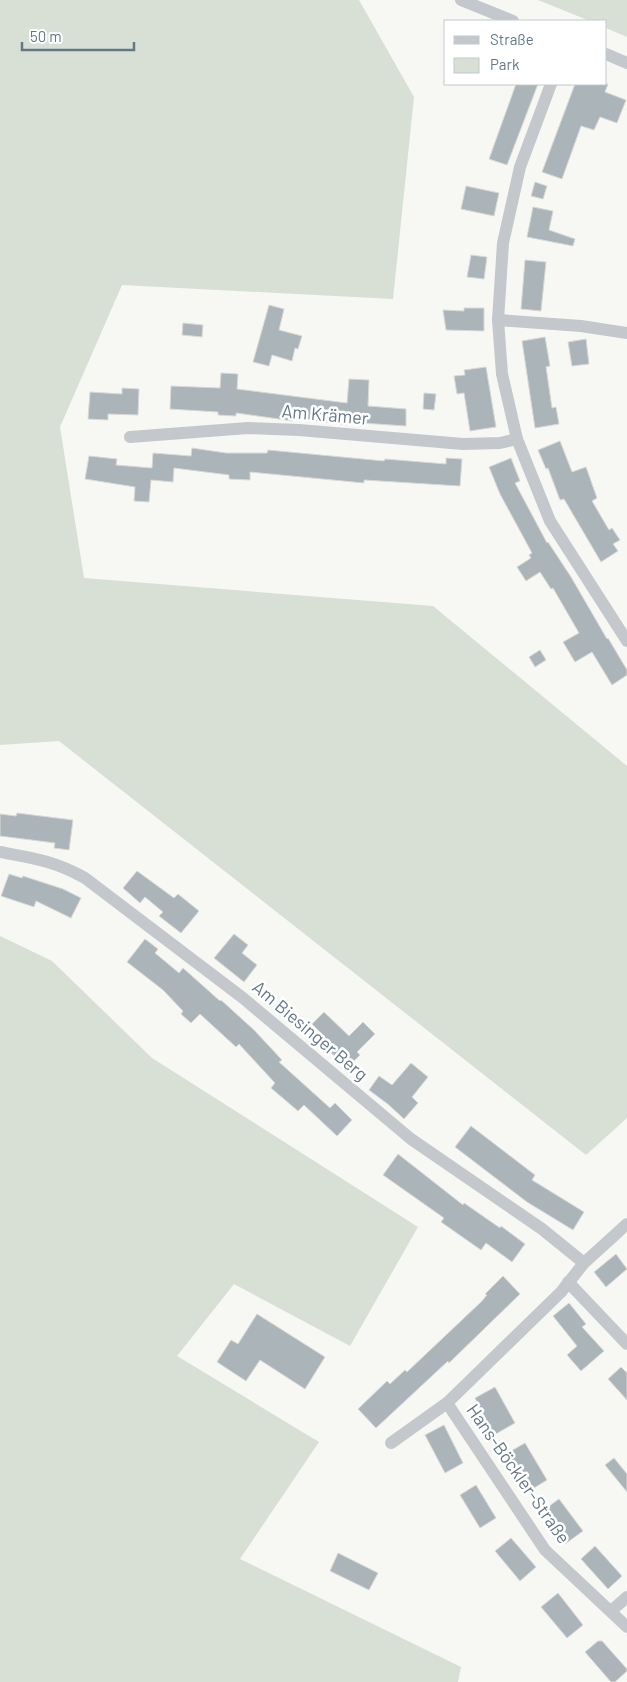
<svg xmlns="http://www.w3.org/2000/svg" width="627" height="1682" font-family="Barlow,sans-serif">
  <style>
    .green { fill: #d8dfd5 }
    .building { fill: #abb4b9; stroke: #d9d9d6 }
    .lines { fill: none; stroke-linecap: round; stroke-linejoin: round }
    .minor { stroke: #c4c8cc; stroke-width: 12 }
    .labels { text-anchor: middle; stroke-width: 5; stroke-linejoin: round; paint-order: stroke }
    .street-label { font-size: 18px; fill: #647787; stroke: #fff }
  </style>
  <rect width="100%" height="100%" fill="#f7f7f4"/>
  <g class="green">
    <path d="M 0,0 L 359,0 L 414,97 L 393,299 L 122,285 L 60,427 L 84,578 L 433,606 L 627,766 L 627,1118 L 586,1155 L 59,741 L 0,745 Z"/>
    <path d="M 538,0 L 627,0 L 627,37 L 606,28 L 606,21 L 590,21 Z"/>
    <path d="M 0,936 L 52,961 L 152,1058 L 418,1227 L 350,1346 L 234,1284 L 177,1356 L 319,1442 L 240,1559 L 461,1667 L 458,1682 L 0,1682 Z"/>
  </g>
  <g class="building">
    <path d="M 516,84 L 538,84 L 507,165 L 489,159 Z"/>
    <path d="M 575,84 L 608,84 L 605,92 L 626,100 L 617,123 L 600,117 L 594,130 L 581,126 L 562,179 L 542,172 Z"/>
    <path d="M 535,182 L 547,186 L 543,199 L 531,196 Z"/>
    <path d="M 466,186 L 499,193 L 494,216 L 461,209 Z"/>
    <path d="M 533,207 L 553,211 L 549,230 L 575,239 L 573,246 L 527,237 Z"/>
    <path d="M 471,255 L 487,257 L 484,279 L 467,277 Z"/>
    <path d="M 525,260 L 546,262 L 541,311 L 521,309 Z"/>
    <path d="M 269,305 L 284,309 L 279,330 L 302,336 L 298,349 L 295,348 L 292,361 L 272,355 L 269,366 L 253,362 Z"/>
    <path d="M 464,308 L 484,308 L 484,331 L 446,330 L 443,310 L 464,311 Z"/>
    <path d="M 183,323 L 203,325 L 202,337 L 182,335 Z"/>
    <path d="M 545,337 L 550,366 L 546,367 L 552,408 L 556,407 L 559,424 L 535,428 L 522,341 Z"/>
    <path d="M 586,339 L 589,364 L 572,366 L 568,342 Z"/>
    <path d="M 486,367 L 496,427 L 470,431 L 464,393 L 457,394 L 454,376 L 465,375 L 464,370 Z"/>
    <path d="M 221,373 L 238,374 L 237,389 L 347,403 L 349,379 L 369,380 L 368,406 L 406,409 L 406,426 L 347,422 L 347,425 L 294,417 L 293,421 L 236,413 L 236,416 L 218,415 L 218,412 L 170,409 L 171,386 L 220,388 Z"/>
    <path d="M 122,388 L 139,389 L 138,415 L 108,414 L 108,420 L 88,419 L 90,392 L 122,394 Z"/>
    <path d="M 424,393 L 436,394 L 434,410 L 423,409 Z"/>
    <path d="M 560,441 L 572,472 L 586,467 L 597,498 L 592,501 L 609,530 L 612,528 L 620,540 L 613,544 L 618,551 L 601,562 L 564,499 L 560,500 L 548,468 L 546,469 L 538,450 Z"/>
    <path d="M 192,448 L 226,453 L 267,453 L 268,450 L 384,461 L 385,459 L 446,464 L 446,458 L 462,459 L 460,486 L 364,480 L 364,483 L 250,472 L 250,480 L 229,479 L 229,475 L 174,468 L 173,482 L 151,480 L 149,502 L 134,501 L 135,487 L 85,479 L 89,456 L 117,459 L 116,465 L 152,468 L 153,453 L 191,456 Z"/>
    <path d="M 511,458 L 520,481 L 515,483 L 547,543 L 548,542 L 571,577 L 607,639 L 608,638 L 627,670 L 627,675 L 612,685 L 592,652 L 575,662 L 563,642 L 579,633 L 553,588 L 551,589 L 540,572 L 526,581 L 517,567 L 531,558 L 529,555 L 532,553 L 500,494 L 489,467 Z"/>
    <path d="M 540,650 L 546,660 L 535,667 L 529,657 Z"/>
    <path d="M 17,813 L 73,820 L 69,850 L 54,848 L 55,843 L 0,836 L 0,814 L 16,816 Z"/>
    <path d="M 137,871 L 174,898 L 178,894 L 199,911 L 181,933 L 159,916 L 163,912 L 145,897 L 140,903 L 123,888 Z"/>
    <path d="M 9,874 L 22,878 L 23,876 L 63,889 L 81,898 L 71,918 L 36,901 L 34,907 L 1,896 Z"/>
    <path d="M 234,934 L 248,945 L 242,953 L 257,965 L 244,982 L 214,958 Z"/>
    <path d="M 145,939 L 158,949 L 155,953 L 179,973 L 183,968 L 220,1001 L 221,1000 L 254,1030 L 282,1060 L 279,1062 L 330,1108 L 335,1103 L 352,1120 L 337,1136 L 304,1105 L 298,1111 L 271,1088 L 275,1083 L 239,1044 L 236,1047 L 200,1014 L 191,1023 L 181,1014 L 183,1011 L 163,990 L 127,962 Z"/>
    <path d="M 324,1012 L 349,1036 L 363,1022 L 375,1034 L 357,1052 L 360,1055 L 347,1068 L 318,1040 L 323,1035 L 312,1024 Z"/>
    <path d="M 411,1063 L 428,1077 L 412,1097 L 418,1103 L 404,1119 L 389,1105 L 369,1090 L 379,1076 L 392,1085 Z"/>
    <path d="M 471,1126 L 535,1175 L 532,1180 L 584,1212 L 573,1230 L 527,1202 L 455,1147 Z"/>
    <path d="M 398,1154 L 463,1205 L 464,1203 L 500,1228 L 501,1226 L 525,1244 L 512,1262 L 486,1243 L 481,1250 L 441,1222 L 444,1218 L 383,1175 Z"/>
    <path d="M 616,1254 L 627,1269 L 606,1287 L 594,1272 Z"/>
    <path d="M 503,1276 L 520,1294 L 449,1363 L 448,1361 L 376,1428 L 358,1409 L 387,1381 L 390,1384 L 405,1370 L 407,1372 L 481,1302 L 487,1295 L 485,1294 Z"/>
    <path d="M 569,1303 L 586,1324 L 582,1327 L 604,1351 L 581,1371 L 567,1355 L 577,1346 L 553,1316 Z"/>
    <path d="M 257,1314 L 325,1357 L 305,1389 L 260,1360 L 246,1381 L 217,1362 L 231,1340 L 238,1344 Z"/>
    <path d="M 621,1367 L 627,1373 L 627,1400 L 608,1379 Z"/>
    <path d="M 495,1387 L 515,1423 L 494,1435 L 475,1398 Z"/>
    <path d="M 444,1425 L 463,1463 L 445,1473 L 425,1435 Z"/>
    <path d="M 525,1443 L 547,1480 L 529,1491 L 506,1454 Z"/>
    <path d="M 614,1458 L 627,1474 L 627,1492 L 605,1465 Z"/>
    <path d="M 476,1485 L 496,1518 L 480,1528 L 460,1495 Z"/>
    <path d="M 559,1499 L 583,1531 L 565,1544 L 541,1512 Z"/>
    <path d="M 511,1538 L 536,1567 L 520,1581 L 495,1551 Z"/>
    <path d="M 595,1546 L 622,1576 L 608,1589 L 581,1559 Z"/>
    <path d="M 338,1553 L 378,1573 L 369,1590 L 330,1571 Z"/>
    <path d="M 558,1593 L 583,1625 L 567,1638 L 541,1607 Z"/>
    <path d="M 598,1641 L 602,1641 L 627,1669 L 627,1671 L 615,1682 L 611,1682 L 585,1652 Z"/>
  </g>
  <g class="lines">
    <g class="minor">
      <path d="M 461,0 L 513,21"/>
      <path d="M 606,54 L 627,63"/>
      <path d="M 551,84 L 520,167 L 503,243 L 498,320 L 502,374 L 517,439 L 550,521 L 627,641"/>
      <path d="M 498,320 L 581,326 L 627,333"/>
      <path d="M 130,437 L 248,428 L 299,430 L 463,444 L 500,443 L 517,439"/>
      <path d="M 0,852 C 33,858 55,861 85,878 L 243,998 L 411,1139 L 542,1229 L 584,1263"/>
      <path d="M 627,1224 L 584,1263 L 561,1292 L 447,1403 L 545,1550 L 627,1627"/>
      <path d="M 568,1282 L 627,1344"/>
      <path d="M 391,1443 L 447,1403"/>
      <path d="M 611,1611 L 627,1597"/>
    </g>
  </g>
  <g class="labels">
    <g class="street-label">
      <text transform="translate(325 415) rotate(5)" y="6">Am Krämer</text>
      <text transform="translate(310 1031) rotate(40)" y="6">Am Biesinger Berg</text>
      <text transform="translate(518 1474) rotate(55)" y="6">Hans-Böckler-Straße</text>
    </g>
  </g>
  <rect x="444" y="20" width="162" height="65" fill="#ffffff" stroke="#c1c9cf"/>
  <rect x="454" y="36" width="25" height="8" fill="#c4c8cc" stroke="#c1c9cf"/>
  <text x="490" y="45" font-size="15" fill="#647787">Straße</text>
  <rect x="454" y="58" width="25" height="15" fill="#d8dfd5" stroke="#c1c9cf"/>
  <text x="490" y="70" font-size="15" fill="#647787">Park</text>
  <path d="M22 42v8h112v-8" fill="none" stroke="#647787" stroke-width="2.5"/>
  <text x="30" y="42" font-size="15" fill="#647787" stroke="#ffffff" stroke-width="4" paint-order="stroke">50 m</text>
</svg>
